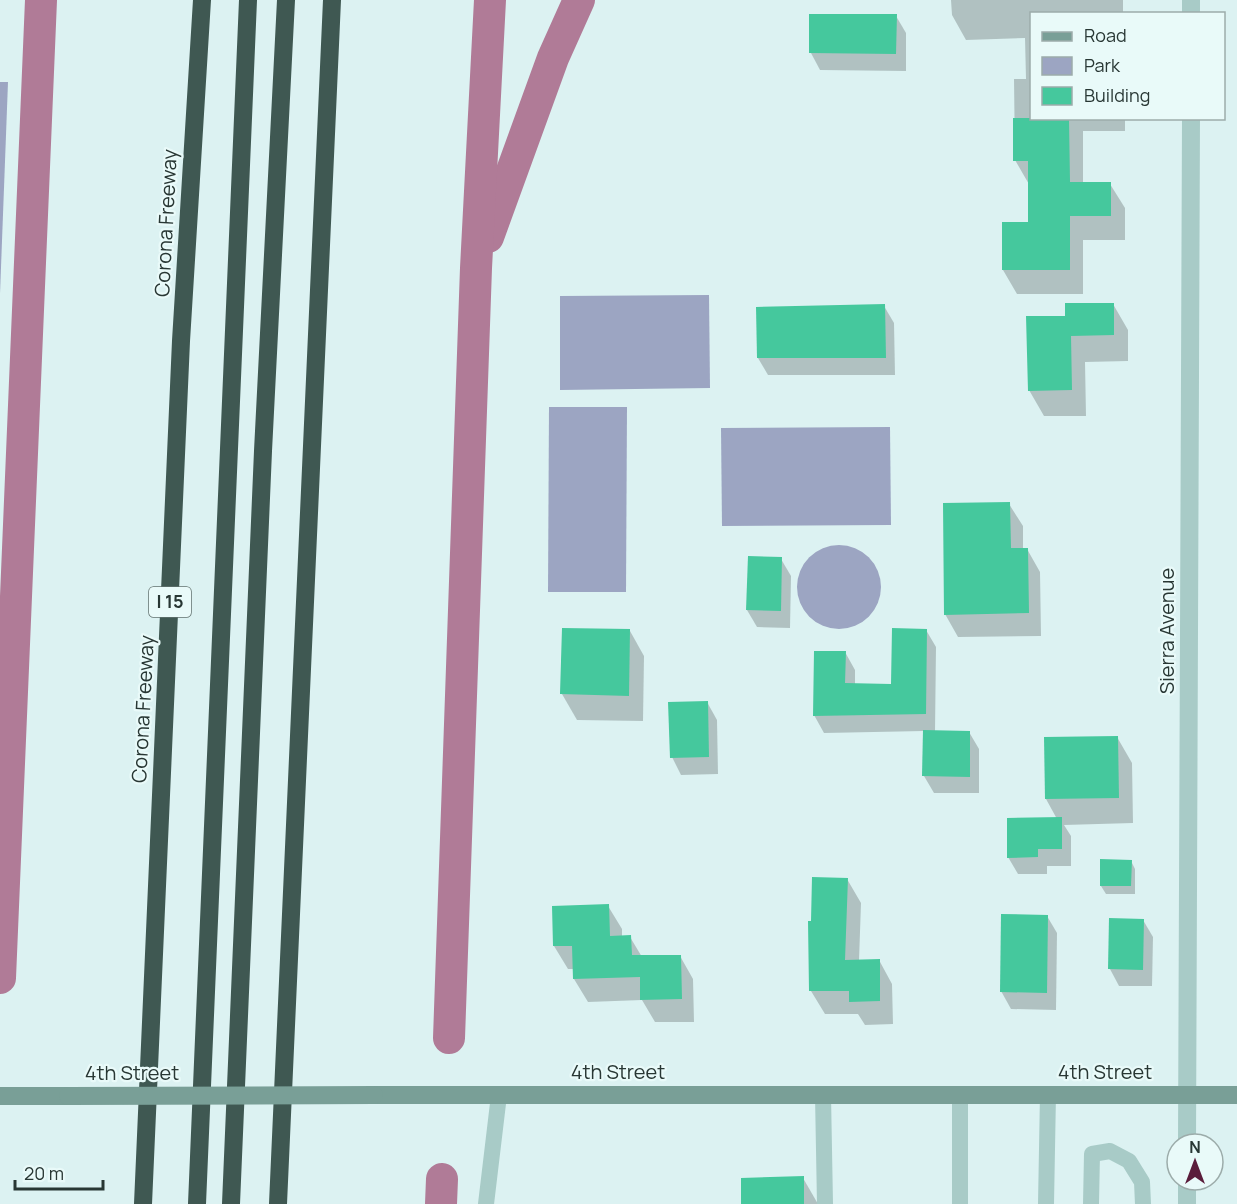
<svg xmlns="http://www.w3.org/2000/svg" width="1237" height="1204" font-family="Manrope,sans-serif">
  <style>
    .green { fill: #9ca5c2 }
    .shadow { fill: #0003 }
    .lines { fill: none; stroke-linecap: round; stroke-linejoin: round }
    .canal { stroke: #b07b97; stroke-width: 32 }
    .building { fill: #45c89d }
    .lane { stroke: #a8cbc7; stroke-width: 16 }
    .street { stroke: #a8cbc7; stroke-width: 18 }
    .secondary { stroke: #799f97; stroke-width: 18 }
    .highway { stroke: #3f5852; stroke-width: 18 }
    .secondary-bridge { stroke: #799f97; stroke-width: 18 }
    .labels { text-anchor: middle; stroke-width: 4.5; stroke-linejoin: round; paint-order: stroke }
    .shield { fill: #e9faf9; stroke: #62726f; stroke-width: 1.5 }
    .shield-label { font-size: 18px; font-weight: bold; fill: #283734 }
    .street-label { font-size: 20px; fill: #283734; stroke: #e9faf9 }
  </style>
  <rect width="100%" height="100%" fill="#dcf2f2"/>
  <g class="green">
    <path d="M 0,82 L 8,82 L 0,294 Z"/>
    <path d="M 709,295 L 710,388 L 560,390 L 560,296 Z"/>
    <path d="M 549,407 L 627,407 L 626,592 L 548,592 Z"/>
    <path d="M 890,427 L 891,525 L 722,526 L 721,428 Z"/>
    <circle cx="839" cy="587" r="42"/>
  </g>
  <g class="shadow">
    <path d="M 951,0 L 1123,0 L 1123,14 L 1032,14 L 1032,118 L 1125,118 L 1125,131 L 1083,131 L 1083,184 L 1110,184 L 1125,208 L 1125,240 L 1083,240 L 1083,294 L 1017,294 L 1003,270 L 1030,223 L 1030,186 L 1015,160 L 1014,79 L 1026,79 L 1025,38 L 966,40 L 952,15 Z"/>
    <path d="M 896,16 L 906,33 L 906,71 L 820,70 L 811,53 Z"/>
    <path d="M 1113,304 L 1128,330 L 1128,361 L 1085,362 L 1086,416 L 1044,416 L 1029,390 L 1066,317 Z"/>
    <path d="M 884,306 L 894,323 L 895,375 L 768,375 L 758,358 Z"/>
    <path d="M 1009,504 L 1023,526 L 1023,549 L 1027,549 L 1040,572 L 1041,636 L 958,637 L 945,614 Z"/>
    <path d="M 781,559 L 791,576 L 790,628 L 757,627 L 747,610 Z"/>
    <path d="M 563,629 L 630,631 L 644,656 L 643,721 L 577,720 L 562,694 Z"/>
    <path d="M 926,630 L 936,647 L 935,732 L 969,732 L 979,749 L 979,793 L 934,793 L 924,776 L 924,731 L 824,733 L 814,715 L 845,652 L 855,670 L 855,685 L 892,685 Z"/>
    <path d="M 707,702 L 717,720 L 718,774 L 681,775 L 672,757 Z"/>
    <path d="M 1117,737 L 1132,763 L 1133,823 L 1064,825 L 1071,836 L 1071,866 L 1047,866 L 1047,874 L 1018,874 L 1008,857 L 1057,819 L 1046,799 Z"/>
    <path d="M 1131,861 L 1135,869 L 1135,894 L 1106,894 L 1101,886 Z"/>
    <path d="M 847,879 L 861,903 L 859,961 L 879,960 L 892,984 L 893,1024 L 865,1025 L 858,1014 L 825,1014 L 811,991 L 812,922 Z"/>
    <path d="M 608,906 L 622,929 L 622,937 L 630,937 L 642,957 L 680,956 L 693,979 L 694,1022 L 655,1022 L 642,1000 L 588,1002 L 574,979 L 574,969 L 568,969 L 554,946 Z"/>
    <path d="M 1047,916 L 1057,933 L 1056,1010 L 1011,1009 L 1001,991 Z"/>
    <path d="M 1143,920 L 1153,937 L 1152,986 L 1119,986 L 1110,969 Z"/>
    <path d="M 803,1178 L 818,1204 L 743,1204 Z"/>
  </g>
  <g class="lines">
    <g class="canal">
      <path d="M 488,237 L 553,58 L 579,0"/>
      <path d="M 0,978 L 41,0"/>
      <path d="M 449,1038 L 476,268 L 490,0"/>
      <path d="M 441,1204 L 442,1179"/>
    </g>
  </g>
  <g class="building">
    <path d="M 809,14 L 897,14 L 896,54 L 809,53 Z"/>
    <path d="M 1013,118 L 1069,118 L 1070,182 L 1111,182 L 1111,216 L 1070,216 L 1070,270 L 1002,270 L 1002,222 L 1028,222 L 1028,161 L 1013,161 Z"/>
    <path d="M 1065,303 L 1114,303 L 1114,335 L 1071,336 L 1072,390 L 1028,391 L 1026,316 L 1065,316 Z"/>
    <path d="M 885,304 L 886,358 L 757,358 L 756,307 Z"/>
    <path d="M 1010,502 L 1011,548 L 1028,548 L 1029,613 L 944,615 L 943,503 Z"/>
    <path d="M 748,556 L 782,557 L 781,611 L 746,610 Z"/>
    <path d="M 562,628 L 630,629 L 629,696 L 560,694 Z"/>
    <path d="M 892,628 L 927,629 L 926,714 L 813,716 L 814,651 L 846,651 L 845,683 L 891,684 Z"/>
    <path d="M 708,701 L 709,757 L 670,758 L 668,702 Z"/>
    <path d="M 923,730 L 970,731 L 970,777 L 922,776 Z"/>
    <path d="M 1118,736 L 1119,798 L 1045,799 L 1044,737 Z"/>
    <path d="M 1062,817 L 1062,849 L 1038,849 L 1038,857 L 1007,858 L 1007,818 Z"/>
    <path d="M 1100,859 L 1132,860 L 1131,886 L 1100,886 Z"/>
    <path d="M 812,877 L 848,878 L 845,960 L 880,959 L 880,1001 L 849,1002 L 849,991 L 809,991 L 808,921 L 811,921 Z"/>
    <path d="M 609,904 L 610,936 L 631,935 L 632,955 L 681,955 L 682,999 L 640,1000 L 640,977 L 573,979 L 572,946 L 553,946 L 552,906 Z"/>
    <path d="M 1001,914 L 1048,915 L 1047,993 L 1000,992 Z"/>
    <path d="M 1109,918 L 1144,919 L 1143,970 L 1108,969 Z"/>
    <path d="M 804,1176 L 804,1204 L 741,1204 L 741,1178 Z"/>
  </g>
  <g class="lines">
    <g class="lane">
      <path d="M 823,1095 L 825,1204"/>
      <path d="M 486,1204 L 499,1095"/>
      <path d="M 960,1204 L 960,1095"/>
      <path d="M 1046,1204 L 1048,1094"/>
      <path d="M 1091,1204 L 1092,1154 L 1110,1151 L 1129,1161 L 1142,1182 L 1143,1204"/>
    </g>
    <g class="street">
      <path d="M 1191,14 L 1191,0"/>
      <path d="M 1187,1144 L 1191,118"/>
      <path d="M 1187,1204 L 1187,1180"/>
    </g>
    <g class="secondary">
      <path d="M 374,1095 L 1237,1095"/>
      <path d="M 0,1096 L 68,1096"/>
    </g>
    <g class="highway">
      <path d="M 143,1204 L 181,341 L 202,0"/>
      <path d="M 197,1204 L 248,0"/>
      <path d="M 231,1204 L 263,451 L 286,0"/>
      <path d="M 278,1204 L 332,0"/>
    </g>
    <path class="secondary-bridge" d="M 68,1096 L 374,1095"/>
  </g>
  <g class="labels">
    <rect class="shield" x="149" y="587" width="42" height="30" rx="4.5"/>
    <g class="shield-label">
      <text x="170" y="608">I 15</text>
    </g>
    <g class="street-label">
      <text transform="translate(166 223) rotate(-87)" y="7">Corona Freeway</text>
      <text transform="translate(1167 631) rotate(-90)" y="7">Sierra Avenue</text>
      <text transform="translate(143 709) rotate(-87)" y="7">Corona Freeway</text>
      <text x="618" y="1079">4th Street</text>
      <text x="1105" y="1079">4th Street</text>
      <text x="132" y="1080">4th Street</text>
    </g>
  </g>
  <rect x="1030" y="12" width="195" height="108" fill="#e9faf9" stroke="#9cacaa" stroke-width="1.5"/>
  <rect x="1042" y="32" width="30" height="9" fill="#799f97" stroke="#9cacaa" stroke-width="1.5"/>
  <text x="1084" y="42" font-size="18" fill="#283734">Road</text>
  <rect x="1042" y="57" width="30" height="18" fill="#9ca5c2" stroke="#9cacaa" stroke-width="1.5"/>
  <text x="1084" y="72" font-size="18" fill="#283734">Park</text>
  <rect x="1042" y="87" width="30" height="18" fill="#45c89d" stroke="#9cacaa" stroke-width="1.5"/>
  <text x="1084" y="102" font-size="18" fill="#283734">Building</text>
  <g transform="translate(1195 1162)"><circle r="28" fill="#e9faf9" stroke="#9cacaa" stroke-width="1.5"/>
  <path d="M0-4.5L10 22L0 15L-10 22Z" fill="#5a1d3b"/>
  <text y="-9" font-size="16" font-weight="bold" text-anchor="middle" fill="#283734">N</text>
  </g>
  <path d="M15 1180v9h88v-9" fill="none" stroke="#283734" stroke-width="3"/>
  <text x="24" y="1180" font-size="18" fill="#283734" stroke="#e9faf9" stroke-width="4.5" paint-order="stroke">20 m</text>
</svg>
